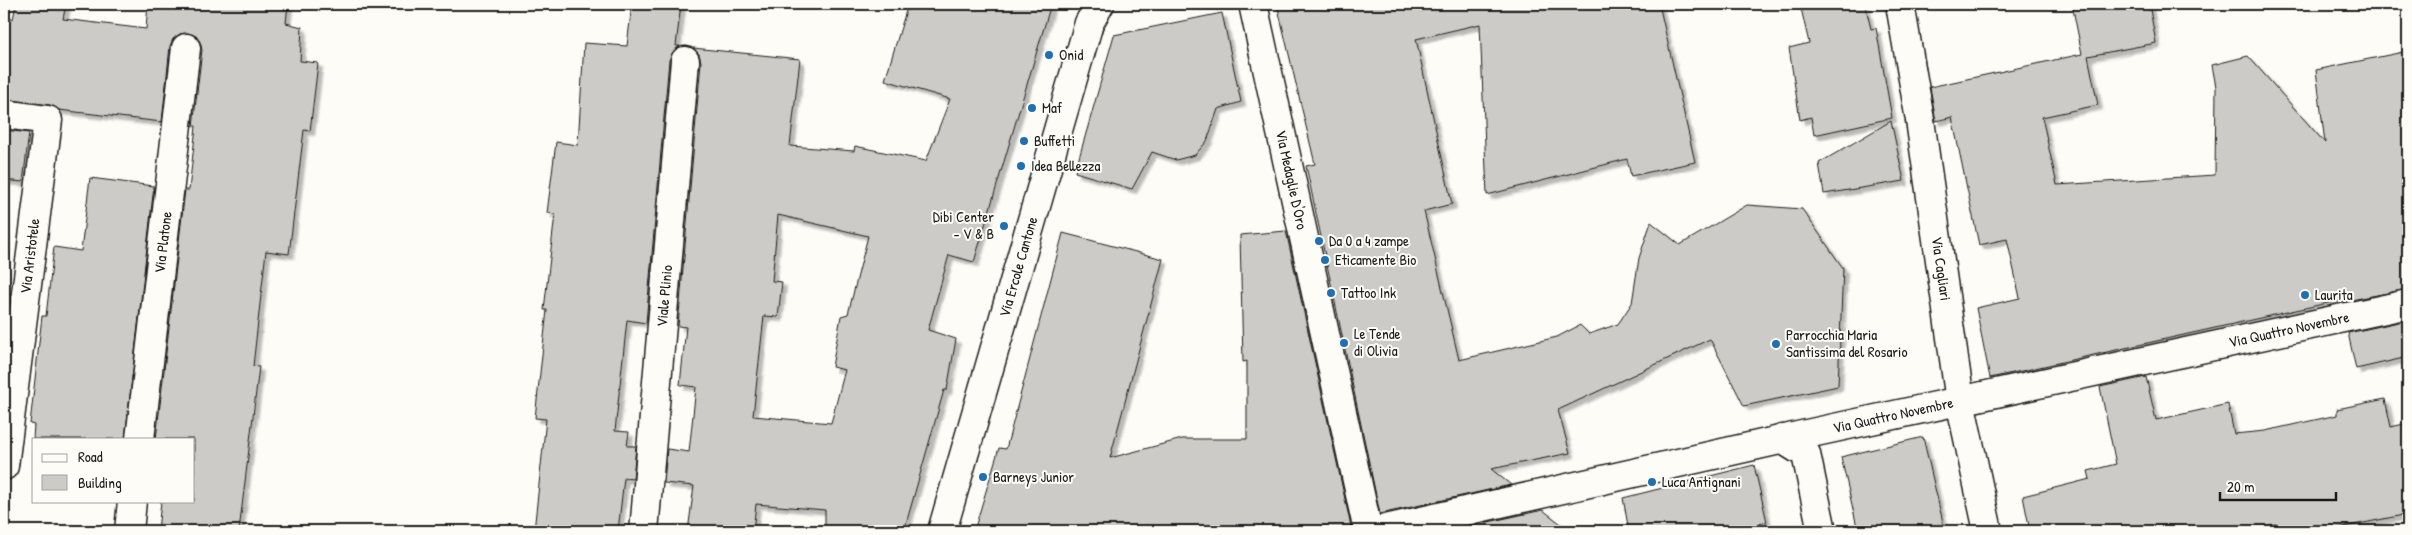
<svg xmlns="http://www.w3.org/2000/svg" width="2412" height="535" font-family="'Patrick Hand',sans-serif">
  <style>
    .building { fill: #cccbc8; stroke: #1c1c1c; fill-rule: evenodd; filter: url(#shadow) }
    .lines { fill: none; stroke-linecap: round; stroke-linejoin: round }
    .minor-casing { stroke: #1c1c1c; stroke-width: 31 }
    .minor { stroke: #fdfcf7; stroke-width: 28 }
    .poi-dot { fill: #1f6fb2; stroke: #fdfcf7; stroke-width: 2 }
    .labels { text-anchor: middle; stroke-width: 4; stroke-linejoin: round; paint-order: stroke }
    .poi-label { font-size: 15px; fill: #1c1c1c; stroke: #fdfcf7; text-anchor: start }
    .street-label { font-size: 15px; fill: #1c1c1c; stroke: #fdfcf7 }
  </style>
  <defs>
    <filter id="shadow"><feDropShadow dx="4.5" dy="4.5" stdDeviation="1" flood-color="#0004"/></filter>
  </defs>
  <rect width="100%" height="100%" fill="#fdfcf7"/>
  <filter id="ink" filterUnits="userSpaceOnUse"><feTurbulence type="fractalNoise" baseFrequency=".02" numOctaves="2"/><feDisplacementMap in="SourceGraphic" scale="10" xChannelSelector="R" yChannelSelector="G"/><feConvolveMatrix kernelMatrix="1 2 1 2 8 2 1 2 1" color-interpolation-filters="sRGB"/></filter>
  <g filter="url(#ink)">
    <g class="building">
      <path d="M 16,4 L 66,4 L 63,19 L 146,29 L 148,4 L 288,4 L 286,23 L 302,27 L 300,61 L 318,63 L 310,131 L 304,130 L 289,254 L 266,251 L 253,366 L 259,367 L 239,531 L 158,531 L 161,501 L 194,501 L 194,439 L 156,439 L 185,190 L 189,190 L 196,126 L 193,126 L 202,50 L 200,42 L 196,36 L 188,33 L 180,34 L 173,39 L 170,46 L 162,122 L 59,110 L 50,105 L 4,99 L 4,18 L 13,19 Z"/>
      <path d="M 632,4 L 681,4 L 676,46 L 680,46 L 673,52 L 669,60 L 646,323 L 627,320 L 615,431 L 629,432 L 627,446 L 636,446 L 633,479 L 624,478 L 618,531 L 534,531 L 546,419 L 535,418 L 547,310 L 544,310 L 555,214 L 547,213 L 556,142 L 578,145 L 584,43 L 627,46 Z"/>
      <path d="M 908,4 L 1051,4 L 974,262 L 949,255 L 928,330 L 956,339 L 947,390 L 944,390 L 904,531 L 825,531 L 825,510 L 756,504 L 753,531 L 688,531 L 694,486 L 664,483 L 667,449 L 689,452 L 696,387 L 680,385 L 686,327 L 678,326 L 701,62 L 699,54 L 693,48 L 800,59 L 790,146 L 854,151 L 855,146 L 926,161 L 950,99 L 885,80 ZM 778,215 L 868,236 L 848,314 L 841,316 L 832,367 L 845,370 L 831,423 L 753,416 L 764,316 L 778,317 L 782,282 L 772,281 Z"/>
      <path d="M 1277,4 L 1659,4 L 1695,162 L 1631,176 L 1627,159 L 1487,195 L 1480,24 L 1416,39 L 1452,204 L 1424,211 L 1459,360 L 1557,337 L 1580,325 L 1589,334 L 1618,324 L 1632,303 L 1639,258 L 1651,222 L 1680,245 L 1747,205 L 1802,209 L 1843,268 L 1838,386 L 1744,406 L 1710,339 L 1558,410 L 1570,453 L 1491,469 L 1511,485 L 1380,514 L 1306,166 L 1315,164 Z"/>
      <path d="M 1800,4 L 1865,4 L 1871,29 L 1876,28 L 1892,118 L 1814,135 L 1811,117 L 1800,120 L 1789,48 L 1809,43 Z"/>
      <path d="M 2072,4 L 2149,4 L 2156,43 L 2088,56 L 2098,105 L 2042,117 L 2057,185 L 2215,175 L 2216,87 L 2212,65 L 2248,56 L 2325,143 L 2316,70 L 2408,51 L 2408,289 L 2341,302 L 2341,300 L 1990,378 L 1976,308 L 2020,298 L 2007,239 L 1979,245 L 1952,117 L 1936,121 L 1930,87 L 2082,54 Z"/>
      <path d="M 1222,13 L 1241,102 L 1218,109 L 1207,141 L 1195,155 L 1176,160 L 1152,152 L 1132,189 L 1075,172 L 1114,35 Z"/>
      <path d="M 1891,121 L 1904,181 L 1824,194 L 1819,163 Z"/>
      <path d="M 4,130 L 29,133 L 23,182 L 4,180 Z"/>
      <path d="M 90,178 L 154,186 L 125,439 L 33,439 L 34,425 L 30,424 L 42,316 L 46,316 L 54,247 L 81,251 Z"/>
      <path d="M 1286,231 L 1352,531 L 974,531 L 999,448 L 1006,449 L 1063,233 L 1163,259 L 1110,458 L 1182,439 L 1247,439 L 1247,361 L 1243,362 L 1240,235 Z"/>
      <path d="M 2408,320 L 2408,357 L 2356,369 L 2348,333 Z"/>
      <path d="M 2146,377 L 2156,420 L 2228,404 L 2234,434 L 2265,431 L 2337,415 L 2337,409 L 2385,399 L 2391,427 L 2408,423 L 2408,514 L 2324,531 L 2278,531 L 2276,524 L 2243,531 L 2030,531 L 2023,496 L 2090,479 L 2088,471 L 2116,464 L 2100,387 Z"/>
      <path d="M 1923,437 L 1945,531 L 1858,531 L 1841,457 Z"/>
      <path d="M 1754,465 L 1767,522 L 1728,531 L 1629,531 L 1623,498 Z"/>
      <path d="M 1543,510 L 1570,531 L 1447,531 Z"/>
    </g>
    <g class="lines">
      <defs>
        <g id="minor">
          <path id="s1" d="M 1253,4 L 1368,531"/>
          <path id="s2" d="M 1900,4 L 1920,120 L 1960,401 L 1988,531"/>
          <path d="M 4,114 L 48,120 L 4,466"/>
          <path id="s3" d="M 140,439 L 186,48"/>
          <path d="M 1782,439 L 1806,454 L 1822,531"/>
          <path d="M 129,531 L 132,501"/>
          <path id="s4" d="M 644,531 L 685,61"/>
          <path id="s5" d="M 942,531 L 1089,23 L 1100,4"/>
          <path id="s6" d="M 1377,531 L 1802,435 L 2408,304"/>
        </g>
      </defs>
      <use href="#minor" class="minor-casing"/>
      <use href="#minor" class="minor"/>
    </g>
  </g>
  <g class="poi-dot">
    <circle cx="1049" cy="55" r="5"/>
    <circle cx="1032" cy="108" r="5"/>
    <circle cx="1024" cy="141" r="5"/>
    <circle cx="1021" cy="166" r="5"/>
    <circle cx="1004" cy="226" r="5"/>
    <circle cx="1319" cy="241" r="5"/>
    <circle cx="1325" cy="260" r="5"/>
    <circle cx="1331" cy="293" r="5"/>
    <circle cx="2305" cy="295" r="5"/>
    <circle cx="1344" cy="343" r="5"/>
    <circle cx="1776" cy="344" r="5"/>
    <circle cx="983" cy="477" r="5"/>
    <circle cx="1652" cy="482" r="5"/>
  </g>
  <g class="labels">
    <g class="poi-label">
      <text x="1059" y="60">Onid</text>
      <text x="1042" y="113">Maf</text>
      <text x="1034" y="146">Buffetti</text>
      <text x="1031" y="171">Idea Bellezza</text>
      <text x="994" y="222" text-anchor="end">Dibi Center<tspan x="994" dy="17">- V &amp; B</tspan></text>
      <text x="1329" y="246">Da 0 a 4 zampe</text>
      <text x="1335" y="265">Eticamente Bio</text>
      <text x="1341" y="298">Tattoo Ink</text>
      <text x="2315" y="300">Laurita</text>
      <text x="1354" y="339">Le Tende<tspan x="1354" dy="17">di Olivia</tspan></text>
      <text x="1786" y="340">Parrocchia Maria<tspan x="1786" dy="17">Santissima del Rosario</tspan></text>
      <text x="993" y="482">Barneys Junior</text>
      <text x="1662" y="487">Luca Antignani</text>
    </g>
    <g class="street-label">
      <text dy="5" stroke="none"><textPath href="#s1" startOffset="180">Via Medaglie D'Oro</textPath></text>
      <text dy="5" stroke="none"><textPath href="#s3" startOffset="198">Via Platone</textPath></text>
      <text transform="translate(30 256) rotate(-83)" y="5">Via Aristotele</text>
      <text dy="5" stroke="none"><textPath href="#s5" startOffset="275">Via Ercole Cantone</textPath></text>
      <text dy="5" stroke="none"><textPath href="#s2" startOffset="268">Via Cagliari</textPath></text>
      <text dy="5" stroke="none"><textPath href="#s4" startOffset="236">Viale Plinio</textPath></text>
      <text dy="5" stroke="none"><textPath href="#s6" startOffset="934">Via Quattro Novembre</textPath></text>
      <text dy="5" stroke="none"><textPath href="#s6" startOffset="529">Via Quattro Novembre</textPath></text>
    </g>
  </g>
  <rect width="2412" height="535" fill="none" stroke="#fdfcf7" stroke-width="20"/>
  <rect x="10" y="10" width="2392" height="515" fill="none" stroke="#1c1c1c" stroke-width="2" filter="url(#ink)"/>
  <rect x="32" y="438" width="162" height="65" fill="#fdfcf7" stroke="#a3a29f"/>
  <rect x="42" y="454" width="25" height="8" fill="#fdfcf7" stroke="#a3a29f"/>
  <text x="78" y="462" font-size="15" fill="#1c1c1c">Road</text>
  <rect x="42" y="475" width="25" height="15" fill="#cccbc8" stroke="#a3a29f"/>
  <text x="78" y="488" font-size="15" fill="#1c1c1c">Building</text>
  <path d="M2220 492v8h116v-8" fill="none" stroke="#1c1c1c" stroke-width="2.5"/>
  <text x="2227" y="492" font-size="15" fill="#1c1c1c" stroke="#fdfcf7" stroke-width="4" paint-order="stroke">20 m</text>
</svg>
